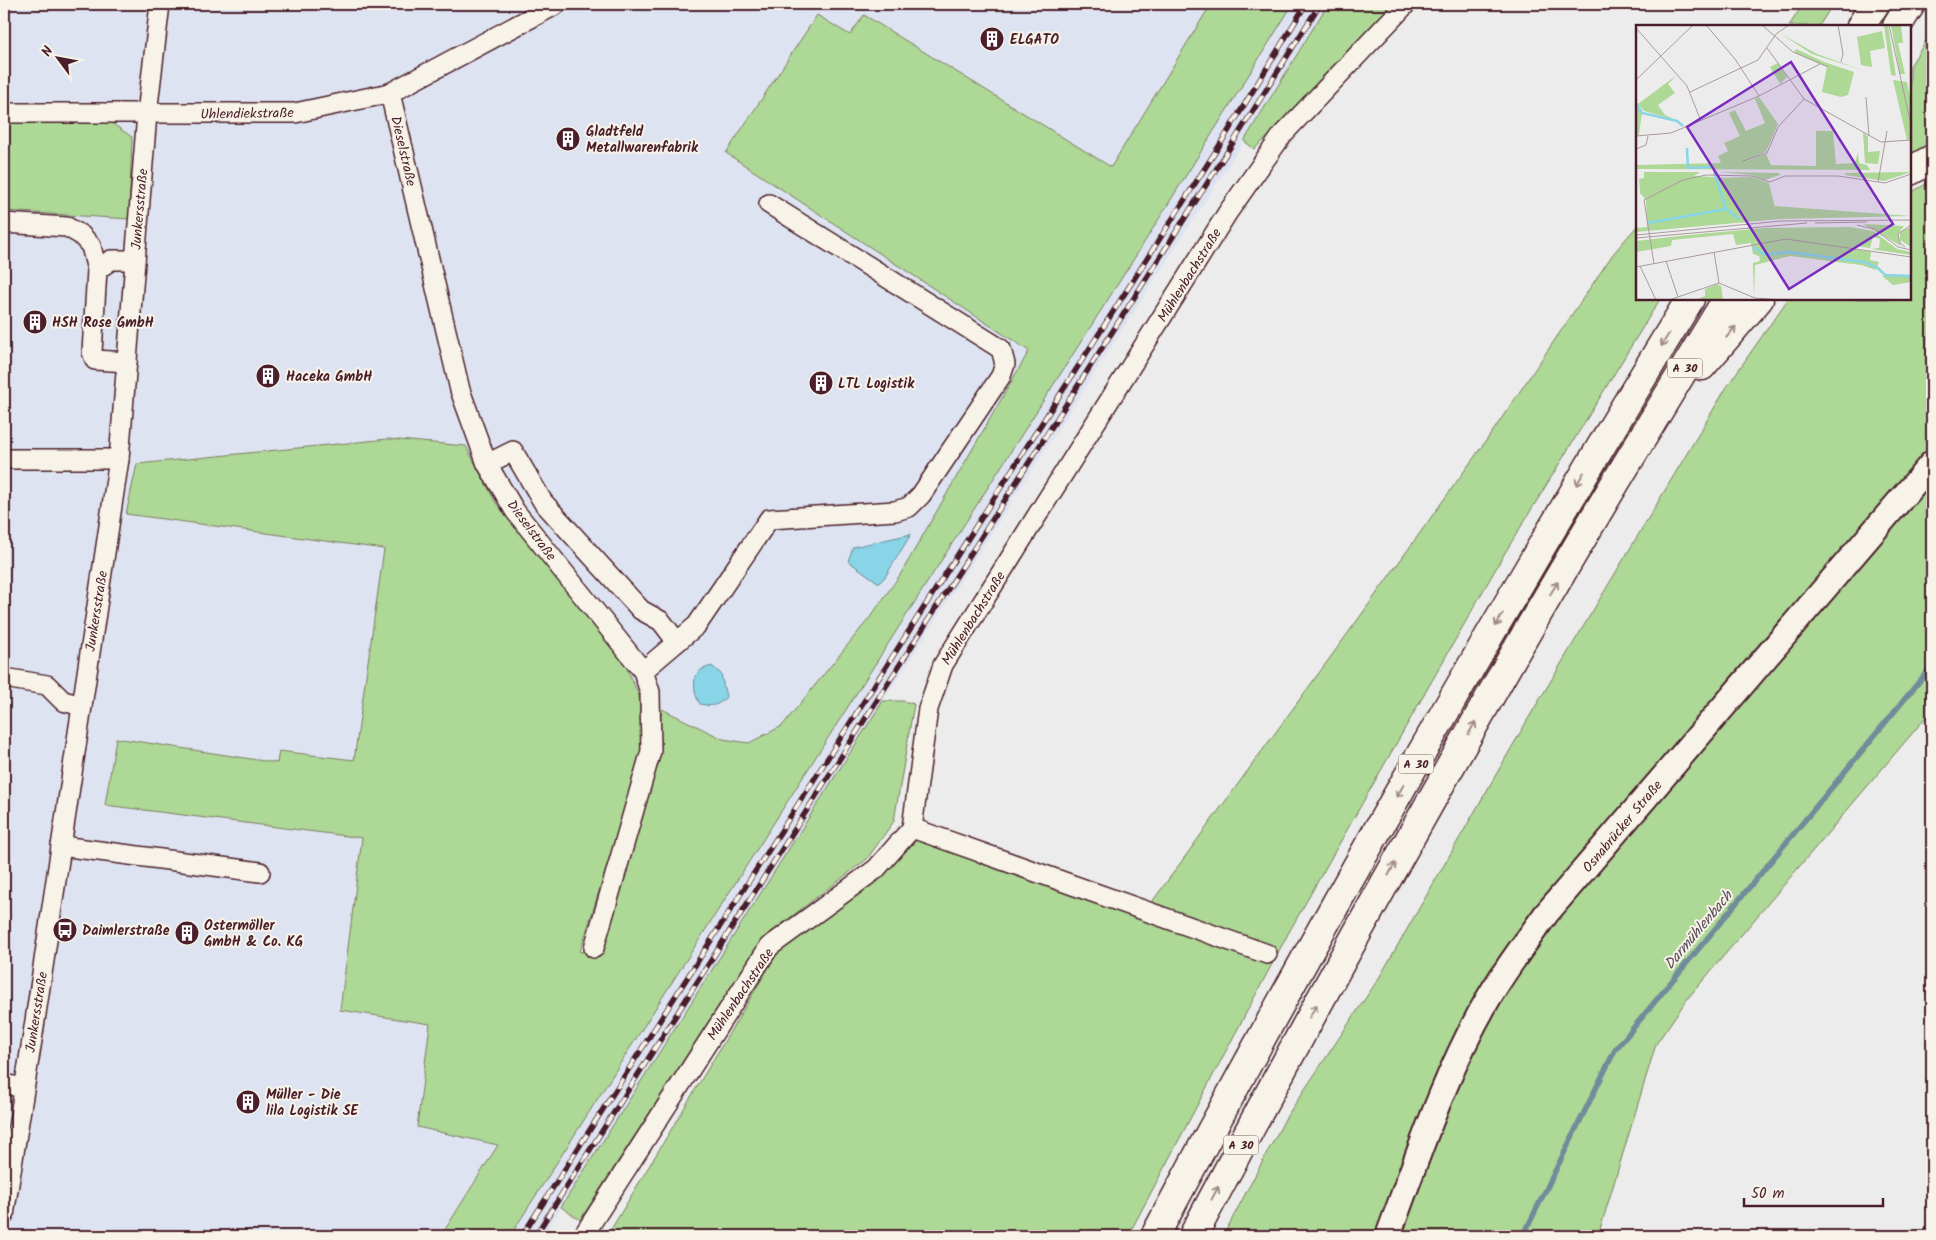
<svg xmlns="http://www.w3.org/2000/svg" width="1936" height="1240" font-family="Kalam,sans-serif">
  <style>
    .built { fill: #dee3f1 }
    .green { fill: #add896; stroke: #7c7c60 }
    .water { fill: #87d5e6; stroke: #6f8c9b }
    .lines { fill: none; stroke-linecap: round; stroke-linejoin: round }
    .stream { stroke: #6f8c9b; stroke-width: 5.5 }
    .minor-casing { stroke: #4a1f2b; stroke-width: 22 }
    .major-casing { stroke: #4a1f2b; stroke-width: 28 }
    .highway-casing { stroke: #4a1f2b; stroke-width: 31 }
    .minor { stroke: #f7f3e8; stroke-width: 19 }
    .major { stroke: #f7f3e8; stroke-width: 24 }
    .highway { stroke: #f7f3e8; stroke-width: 28 }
    .rail-casing { stroke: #4a1f2b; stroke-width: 5.5 }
    .rail { stroke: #f7f3e8; stroke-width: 4; stroke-dasharray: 11; stroke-linecap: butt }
    .oneway { stroke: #a0898a }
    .labels { text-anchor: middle; stroke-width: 4; stroke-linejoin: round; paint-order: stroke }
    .shield { fill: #f7f3e8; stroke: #7e5f64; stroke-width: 1 }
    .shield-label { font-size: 12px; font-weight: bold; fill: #4a1f2b }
    .poi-label { font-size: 14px; font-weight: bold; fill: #4a1f2b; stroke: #f7f3e8; text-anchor: start }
    .street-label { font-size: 14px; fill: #4a1f2b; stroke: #f7f3e8 }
    .water-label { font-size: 15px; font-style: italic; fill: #594c5a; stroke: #f7f3e8 }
    .inset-river { fill: none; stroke: #87d5e6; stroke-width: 2.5 }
    .inset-road { fill: none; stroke: #ab9a9f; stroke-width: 1 }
    .view { fill: #7b2cbf; fill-opacity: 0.15; stroke: #7b2cbf; stroke-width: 2.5 }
    .inset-edge { fill: none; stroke: #4a1f2b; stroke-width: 2.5 }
  </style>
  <rect width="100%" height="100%" fill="#ececec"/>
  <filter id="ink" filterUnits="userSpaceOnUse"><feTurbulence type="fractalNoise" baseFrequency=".02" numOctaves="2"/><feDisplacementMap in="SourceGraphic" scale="10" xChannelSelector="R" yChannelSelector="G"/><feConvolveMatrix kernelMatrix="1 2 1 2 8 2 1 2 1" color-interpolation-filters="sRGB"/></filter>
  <g filter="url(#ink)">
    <g class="built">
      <path d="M 4,4 L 1211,4 L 1111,167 L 864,15 L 850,35 L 816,15 L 726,153 L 1030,350 L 900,575 L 871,616 L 782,726 L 749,743 L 723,739 L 639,696 L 642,754 L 605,877 L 567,990 L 523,1104 L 441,1236 L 4,1236 Z"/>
      <path d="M 1293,4 L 1328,4 L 1244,141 L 883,701 L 543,1236 L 510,1236 L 1137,254 Z"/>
    </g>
    <g class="green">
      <path d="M 1211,4 L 1293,4 L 1137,254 L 510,1236 L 441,1236 L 498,1145 L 417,1127 L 430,1024 L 340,1010 L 362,838 L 105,805 L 116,738 L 277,763 L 279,751 L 354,760 L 384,549 L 126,514 L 137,464 L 388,439 L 466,446 L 496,503 L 621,655 L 639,696 L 642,754 L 580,952 L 600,950 L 656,753 L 662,709 L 723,739 L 749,743 L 782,726 L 871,616 L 900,575 L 1029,351 L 726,153 L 817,15 L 850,35 L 864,15 L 1111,167 Z"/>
      <path d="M 1328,4 L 1393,4 L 1324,75 L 1270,135 L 1254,149 L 1244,141 Z"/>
      <path d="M 1803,4 L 1833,4 L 1819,26 L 1789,26 Z"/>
      <path d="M 1932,31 L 1932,151 L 1910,163 L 1910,66 Z"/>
      <path d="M 4,121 L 110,122 L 132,137 L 129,219 L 4,211 Z"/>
      <path d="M 1932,181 L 1932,252 L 1930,259 L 1932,261 L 1932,432 L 1925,441 L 1932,449 L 1932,710 L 1688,998 L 1656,1044 L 1598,1236 L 1223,1236 L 1285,1119 L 1379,978 L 1528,719 L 1728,385 L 1788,299 L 1910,299 L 1910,193 Z"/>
      <path d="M 1637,226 L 1637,299 L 1660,299 L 1503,556 L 1289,932 L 1128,1236 L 607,1236 L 777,954 L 882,875 L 918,839 L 1149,906 L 1359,618 L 1493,431 L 1613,254 Z"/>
      <path d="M 883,701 L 904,701 L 914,704 L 894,821 L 867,859 L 762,939 L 580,1220 L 561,1207 Z"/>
    </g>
    <g class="water">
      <path d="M 911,534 L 885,577 L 879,583 L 848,561 L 853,547 Z"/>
      <path d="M 712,666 L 721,674 L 726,697 C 718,706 712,707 700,704 C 694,694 694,688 695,676 L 702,669 Z"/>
    </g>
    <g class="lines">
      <path class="stream" d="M 1523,1236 L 1615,1050 L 1932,666"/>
      <defs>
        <g id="minor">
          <path d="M 390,93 L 460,390 L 487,464 L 515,511 L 643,671 L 650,692 L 651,751 L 594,948"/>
          <path d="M 4,113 L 295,113 L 390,93 L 557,4"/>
          <path d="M 4,223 L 67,227 L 81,235 L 91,246 L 97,270 L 92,352 L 95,360 L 127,362"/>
          <path d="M 97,270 L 111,260 L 135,260"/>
          <path d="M 4,459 L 119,459"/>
          <path d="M 487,464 L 513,451 L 543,502 L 641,610 L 661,621 L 677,642"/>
          <path d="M 643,671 L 697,625 L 769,519 L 895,511 L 909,507 L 921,495 L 1001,376 L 1005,364 L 1001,349 L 769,204"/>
          <path d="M 4,678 L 47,685 L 63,701 L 82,706"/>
          <path d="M 912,828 L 1267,954"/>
          <path d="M 61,846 L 260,872"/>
          <path d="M 4,1084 L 24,1088"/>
          <path d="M 4,1215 L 33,1034 L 119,459 L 147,114 L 160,4"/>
          <path d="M 583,1236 L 769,947 L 876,869 L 912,828 L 928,709 L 943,665 L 1228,212 L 1283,134 L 1406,4"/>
        </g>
        <path id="major" d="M 1388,1236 C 1418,1156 1445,1073 1488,999 C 1505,969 1526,942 1546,914 L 1932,463"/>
        <g id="highway">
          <path d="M 1861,26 L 1875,4"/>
          <path d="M 1897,26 L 1911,4"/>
          <path d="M 1910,171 L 1932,159"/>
          <path d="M 1702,366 L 1759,299"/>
          <path d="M 1155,1236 C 1323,918 1503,606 1690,299"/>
          <path d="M 1193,1236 C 1289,1054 1389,874 1491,695 C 1567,561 1647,430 1727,299"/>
        </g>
      </defs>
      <use href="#minor" class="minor-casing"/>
      <use href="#major" class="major-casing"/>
      <use href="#highway" class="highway-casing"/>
      <use href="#minor" class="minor"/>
      <use href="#major" class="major"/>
      <use href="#highway" class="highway"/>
      <defs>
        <g id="rail">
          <path d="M 522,1236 L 1221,143 L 1306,4"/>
          <path d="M 535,1236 L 1229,149 L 1320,4"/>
        </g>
      </defs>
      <use href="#rail" class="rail-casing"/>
      <use href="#rail" class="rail"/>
    </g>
    <defs><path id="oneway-shaft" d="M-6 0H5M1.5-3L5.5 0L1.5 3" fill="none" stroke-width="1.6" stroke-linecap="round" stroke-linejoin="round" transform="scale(1.25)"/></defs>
    <g class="oneway">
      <use href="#oneway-shaft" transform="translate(1731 332) rotate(-50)"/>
      <use href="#oneway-shaft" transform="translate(1665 340) rotate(121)"/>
      <use href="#oneway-shaft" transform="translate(1580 479) rotate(121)"/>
      <use href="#oneway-shaft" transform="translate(1554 588) rotate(-59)"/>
      <use href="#oneway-shaft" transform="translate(1499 620) rotate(120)"/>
      <use href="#oneway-shaft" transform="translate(1472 728) rotate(-61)"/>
      <use href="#oneway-shaft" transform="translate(1400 791) rotate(120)"/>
      <use href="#oneway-shaft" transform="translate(1392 869) rotate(-61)"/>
      <use href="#oneway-shaft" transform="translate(1313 1011) rotate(-61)"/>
      <use href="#oneway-shaft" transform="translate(1215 1193) rotate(-62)"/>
    </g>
  </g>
  <defs>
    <symbol id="building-disc" viewBox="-11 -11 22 22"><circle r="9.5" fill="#4a1f2b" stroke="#f7f3e8"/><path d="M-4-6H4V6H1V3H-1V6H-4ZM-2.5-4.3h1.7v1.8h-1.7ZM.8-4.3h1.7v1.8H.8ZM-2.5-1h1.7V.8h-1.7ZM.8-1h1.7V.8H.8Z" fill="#fff"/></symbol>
    <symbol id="bus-disc" viewBox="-11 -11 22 22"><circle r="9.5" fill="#4a1f2b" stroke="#f7f3e8"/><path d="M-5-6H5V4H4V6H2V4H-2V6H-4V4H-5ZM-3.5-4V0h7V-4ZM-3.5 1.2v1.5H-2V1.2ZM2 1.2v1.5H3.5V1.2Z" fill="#fff"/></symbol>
  </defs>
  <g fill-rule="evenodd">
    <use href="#building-disc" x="978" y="25" width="28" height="28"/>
    <use href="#building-disc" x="554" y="125" width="28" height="28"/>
    <use href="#building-disc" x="21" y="308" width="28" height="28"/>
    <use href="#building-disc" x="254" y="362" width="28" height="28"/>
    <use href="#building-disc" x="807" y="369" width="28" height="28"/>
    <use href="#bus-disc" x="51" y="916" width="28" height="28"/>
    <use href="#building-disc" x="173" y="919" width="28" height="28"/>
    <use href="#building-disc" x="234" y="1088" width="28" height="28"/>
  </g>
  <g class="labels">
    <g class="shield">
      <rect x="1667.5" y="358.5" width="35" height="19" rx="4"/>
      <rect x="1398.5" y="754.5" width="35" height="19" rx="4"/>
      <rect x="1223.5" y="1135.5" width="35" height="19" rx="4"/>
    </g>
    <g class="shield-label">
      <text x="1685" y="372">A 30</text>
      <text x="1416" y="768">A 30</text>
      <text x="1241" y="1149">A 30</text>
    </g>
    <g class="poi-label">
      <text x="1010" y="44">ELGATO</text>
      <text x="586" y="136">Gladtfeld<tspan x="586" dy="16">Metallwarenfabrik</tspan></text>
      <text x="52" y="327">HSH Rose GmbH</text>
      <text x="286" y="381">Haceka GmbH</text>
      <text x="838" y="388">LTL Logistik</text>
      <text x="204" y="930">Ostermöller<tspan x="204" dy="16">GmbH &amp; Co. KG</tspan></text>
      <text x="82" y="935">Daimlerstraße</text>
      <text x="266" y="1099">Müller - Die<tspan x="266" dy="16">lila Logistik SE</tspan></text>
    </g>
    <g class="street-label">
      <text transform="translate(247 113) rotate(-1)" y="5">Uhlendiekstraße</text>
      <text transform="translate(404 151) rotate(77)" y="5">Dieselstraße</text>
      <text transform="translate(139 209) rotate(-85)" y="5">Junkersstraße</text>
      <text transform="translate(1189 275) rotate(-58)" y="5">Mühlenbachstraße</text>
      <text transform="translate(532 530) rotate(53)" y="5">Dieselstraße</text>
      <text transform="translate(96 611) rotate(-81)" y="5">Junkersstraße</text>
      <text transform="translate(973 618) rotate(-58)" y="5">Mühlenbachstraße</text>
      <text transform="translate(1622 826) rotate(-50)" y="5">Osnabrücker Straße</text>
      <text transform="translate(740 994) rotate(-56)" y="5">Mühlenbachstraße</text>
      <text transform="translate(36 1012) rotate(-81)" y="5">Junkersstraße</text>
    </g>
    <g class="water-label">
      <text transform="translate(1698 930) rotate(-50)" y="5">Darmühlenbach</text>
    </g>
  </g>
  <g transform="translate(1636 25)">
    <rect width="275" height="275" fill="#ececec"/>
    <path d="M 248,0 L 252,0 L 260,51 L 255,50 ZM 255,0 L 265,0 L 267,18 L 262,18 L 269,49 L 264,49 ZM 246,6 L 249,23 L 234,26 L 236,42 L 225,40 L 221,12 ZM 145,9 L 181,29 L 226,45 L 176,29 ZM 160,24 L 188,37 L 218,47 L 212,70 L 205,72 L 186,67 L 191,42 L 158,27 ZM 142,38 L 151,52 L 144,59 L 134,42 ZM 41,50 L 32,59 L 39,68 L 22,80 L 29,90 L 40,95 L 8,86 L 2,79 ZM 257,55 L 271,57 L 275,76 L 275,114 L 271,115 ZM 123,72 L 142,99 L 130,127 L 107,137 L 130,129 L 135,140 L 180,141 L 180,106 L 197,106 L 200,139 L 219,138 L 222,127 L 223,138 L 231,140 L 234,145 L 0,144 L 0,140 L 85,138 L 82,131 L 92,126 L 88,118 L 104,111 L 93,88 L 99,85 L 110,106 L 129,98 L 119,74 ZM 0,77 L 6,87 L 3,110 L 0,110 ZM 227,108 L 232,111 L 232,127 L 244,126 L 242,139 L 229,138 ZM 0,147 L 64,147 L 58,151 L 78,152 L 79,155 L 79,153 L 116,152 L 133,158 L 139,183 L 139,181 L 275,191 L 145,194 L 0,207 L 0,203 L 11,202 L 10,175 L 4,168 L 3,154 L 8,153 L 8,147 ZM 83,147 L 143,148 L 144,150 L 129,155 L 116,150 ZM 275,147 L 248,156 L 209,150 L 209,148 ZM 227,199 L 268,201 L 262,209 L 265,221 ZM 214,202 L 237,206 L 261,224 L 275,227 L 275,230 L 235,224 L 243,223 L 244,214 L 237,212 L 234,223 L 219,221 L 219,224 L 235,227 L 234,235 L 243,237 L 240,245 L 225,240 L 154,231 L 119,240 L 118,272 L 117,238 L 124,236 L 123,231 L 117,229 L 115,218 L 100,220 L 97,209 L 36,215 L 35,221 L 0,227 L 0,216 L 52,210 L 129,203 ZM 275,202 L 275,222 L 264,215 L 264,207 ZM 246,251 L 275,251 L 275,257 L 257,260 ZM 81,259 L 85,261 L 87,275 L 59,275 L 69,271 L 69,264 Z" fill="#add896"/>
    <path class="inset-river" d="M 0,78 L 6,88 L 41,96 L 47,101M 51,123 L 52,143 L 77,142M 78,147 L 90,184 L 103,194M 12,198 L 90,184M 117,222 L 129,230 L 152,227 L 228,237 L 242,243 L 249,250 L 275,251"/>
    <path class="inset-road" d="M 70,0 L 99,34 L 123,71M 126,0 L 157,27 L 192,42M 202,0 L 207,29 L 205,37M 253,0 L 275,100M 0,3 L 51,61 L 65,96M 131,23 L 168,74 L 245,117 L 275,115M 0,55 L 57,0M 54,67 L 122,35 L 140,9 L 153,0M 230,72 L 233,111M 0,111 L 35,108 L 123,71 L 184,39M 0,124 L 10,120 L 12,111M 107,136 L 131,128 L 142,102 L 168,74M 242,157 L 251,106M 179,198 L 231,197M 221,200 L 238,204 L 262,222 L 275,225M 0,210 L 145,196 L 275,195M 0,213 L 171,198M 269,222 L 264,218 L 262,209 L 275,200M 78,227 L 83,258M 30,236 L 42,272M 18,239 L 8,175 L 47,155 L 70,150 L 116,151 L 134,157 L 149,151 L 202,151 L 249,158 L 275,149M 4,241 L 20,275M 0,242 L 150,214 L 275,232M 33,275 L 83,258 L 119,273 L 147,275"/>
    <path class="view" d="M 155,37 L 257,199 L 153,264 L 51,102 Z"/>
    <rect width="275" height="275" class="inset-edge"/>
  </g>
  <rect width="1936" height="1240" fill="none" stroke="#f7f3e8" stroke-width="20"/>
  <rect x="10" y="10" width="1916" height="1220" fill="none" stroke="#4a1f2b" stroke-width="2" filter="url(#ink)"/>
  <g transform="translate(58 58) rotate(302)" stroke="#f7f3e8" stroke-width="4" paint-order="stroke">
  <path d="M0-4L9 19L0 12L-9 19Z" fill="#4a1f2b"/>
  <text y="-8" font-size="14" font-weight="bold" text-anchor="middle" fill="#4a1f2b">N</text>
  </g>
  <path d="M1744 1198v8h139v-8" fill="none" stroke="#4a1f2b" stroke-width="2.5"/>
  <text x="1751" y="1198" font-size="15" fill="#4a1f2b" stroke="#f7f3e8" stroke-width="4" paint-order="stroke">50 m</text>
</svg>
